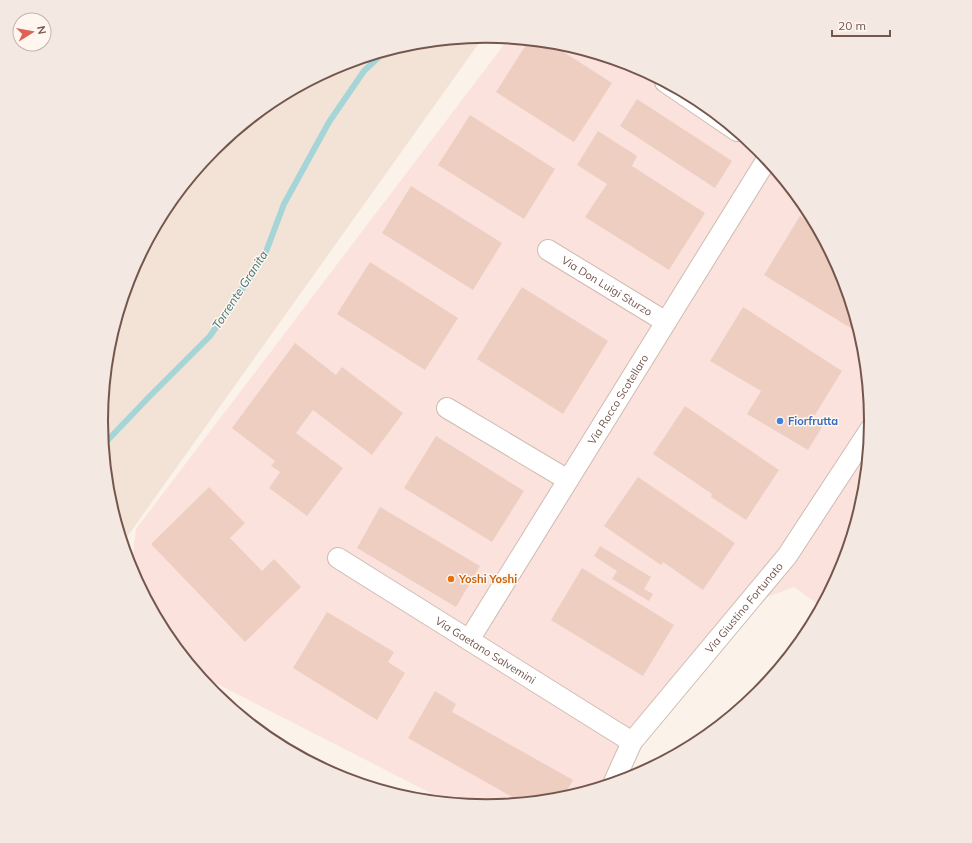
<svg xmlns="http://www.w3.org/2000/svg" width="972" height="843" font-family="Mulish,sans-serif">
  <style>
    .residential { fill: #f3e3d7 }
    .commercial { fill: #fbe2dd }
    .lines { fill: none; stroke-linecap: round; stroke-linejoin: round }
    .stream { stroke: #a5d5d6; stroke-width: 6 }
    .building { fill: #efcec2 }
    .street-casing { stroke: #cfbbb1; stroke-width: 22 }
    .street { stroke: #fff; stroke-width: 20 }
    .shop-dot { fill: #3f7fe0; stroke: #fef6ef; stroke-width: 1.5 }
    .food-dot { fill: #e8710a; stroke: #fef6ef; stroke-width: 1.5 }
    .labels { text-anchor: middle; stroke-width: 3; stroke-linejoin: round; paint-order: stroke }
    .street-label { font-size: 11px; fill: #75564d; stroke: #fef6ef }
    .shop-label { font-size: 11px; font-weight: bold; fill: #366cbe; stroke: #fef6ef; text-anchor: start }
    .food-label { font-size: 11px; font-weight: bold; fill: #c56008; stroke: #fef6ef; text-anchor: start }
    .water-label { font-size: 12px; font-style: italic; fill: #427778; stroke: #fef6ef }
    .rim { fill: none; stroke: #75564d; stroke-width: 2 }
  </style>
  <rect width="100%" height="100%" fill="#fbf2e9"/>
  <path class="residential" d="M 484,36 L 122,544 L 108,496 L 101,421 L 108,346 L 130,274 L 166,207 L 214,149 L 272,101 L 339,65 L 411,43 Z"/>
  <path class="commercial" d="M 509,38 L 561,43 L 634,65 L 700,101 L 759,149 L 807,208 L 842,274 L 864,347 L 871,422 L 864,497 L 842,569 L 822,607 L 794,587 L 746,605 L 610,785 L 561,800 L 486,807 L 450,803 L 196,673 L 165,635 L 131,572 L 136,529 Z"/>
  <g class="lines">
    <path class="stream" d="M 103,445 L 149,397 L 210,336 L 264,257 L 284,204 L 329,122 L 364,71 L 384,52"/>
  </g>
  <g class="building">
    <path d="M 529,40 L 548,42 L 612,83 L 574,142 L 496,92 Z"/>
    <path d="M 637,99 L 732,161 L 715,188 L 620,126 Z"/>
    <path d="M 470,115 L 555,169 L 524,219 L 438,165 Z"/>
    <path d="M 598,131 L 637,156 L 632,166 L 705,213 L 669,270 L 585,217 L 607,184 L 577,165 Z"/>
    <path d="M 411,186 L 502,243 L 473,290 L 382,233 Z"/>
    <path d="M 800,216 L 816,225 L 842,274 L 857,324 L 854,330 L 764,275 Z"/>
    <path d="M 370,262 L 458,318 L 425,370 L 337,314 Z"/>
    <path d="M 522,287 L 608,341 L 563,414 L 477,359 Z"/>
    <path d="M 743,307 L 842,371 L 813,418 L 824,424 L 808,450 L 747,414 L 761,391 L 710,361 Z"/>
    <path d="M 295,343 L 336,375 L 342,367 L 403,413 L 372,455 L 313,410 L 296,433 L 343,468 L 307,516 L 269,488 L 280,472 L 271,466 L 275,461 L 232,428 Z"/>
    <path d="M 685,406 L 779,470 L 746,520 L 711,497 L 712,494 L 653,454 Z"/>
    <path d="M 436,436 L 524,491 L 492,542 L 404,488 Z"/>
    <path d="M 638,477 L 735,543 L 703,590 L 663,562 L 661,565 L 604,526 Z"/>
    <path d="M 209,487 L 245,523 L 230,538 L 262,571 L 274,559 L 301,587 L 245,642 L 151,544 Z"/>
    <path d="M 380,507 L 480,566 L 456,607 L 357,548 Z"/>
    <path d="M 600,546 L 651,577 L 644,589 L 653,594 L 649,601 L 612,579 L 617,571 L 594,556 Z"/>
    <path d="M 582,568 L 674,625 L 643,676 L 551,620 Z"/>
    <path d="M 327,612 L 394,652 L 388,662 L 405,673 L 377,720 L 293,668 Z"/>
    <path d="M 435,691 L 456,704 L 452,712 L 573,780 L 562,799 L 523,803 L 408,738 Z"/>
  </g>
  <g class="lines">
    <defs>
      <g id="street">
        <path d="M 665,82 L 737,131"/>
        <path id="s1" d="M 548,250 L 666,322"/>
        <path d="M 447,408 L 568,480"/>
        <path id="s2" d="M 338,558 L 632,742"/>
        <path id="s3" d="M 469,640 L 767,159"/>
        <path id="s4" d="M 613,784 L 632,742 L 787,556 L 871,428"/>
      </g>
    </defs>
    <use href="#street" class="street-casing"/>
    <use href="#street" class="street"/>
  </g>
  <circle class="shop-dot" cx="780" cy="421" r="4"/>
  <circle class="food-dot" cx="451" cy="579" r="4"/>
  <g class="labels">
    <g class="street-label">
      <text dy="4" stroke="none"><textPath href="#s1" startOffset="69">Via Don Luigi Sturzo</textPath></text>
      <text dy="4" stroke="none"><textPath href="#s3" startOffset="283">Via Rocco Scotellaro</textPath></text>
      <text dy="4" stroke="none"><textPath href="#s4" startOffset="221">Via Giustino Fortunato</textPath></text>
      <text dy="4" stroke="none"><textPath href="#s2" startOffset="174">Via Gaetano Salvemini</textPath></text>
    </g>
    <g class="shop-label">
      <text x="788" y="425">Fiorfrutta</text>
    </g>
    <g class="food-label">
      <text x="459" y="583">Yoshi Yoshi</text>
    </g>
    <g class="water-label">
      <text transform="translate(240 290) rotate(-57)" y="4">Torrente Granita</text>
    </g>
  </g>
  <path d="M0 0H972V843H0ZM108 421a378 378 0 1 1 756 0a378 378 0 1 1-756 0Z" fill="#f3e9e2" fill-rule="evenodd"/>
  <path class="rim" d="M108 421a378 378 0 1 1 756 0a378 378 0 1 1-756 0Z"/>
  <g transform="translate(32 32) rotate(79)"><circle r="19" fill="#fef6ef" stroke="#c7b6ae"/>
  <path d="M0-3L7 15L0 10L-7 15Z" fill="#de6155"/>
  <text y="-6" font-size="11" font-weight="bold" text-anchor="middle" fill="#75564d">N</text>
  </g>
  <path d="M832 30v6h58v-6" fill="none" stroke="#75564d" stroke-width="2"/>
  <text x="838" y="30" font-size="12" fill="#75564d" stroke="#fef6ef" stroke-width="3" paint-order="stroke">20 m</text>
</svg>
